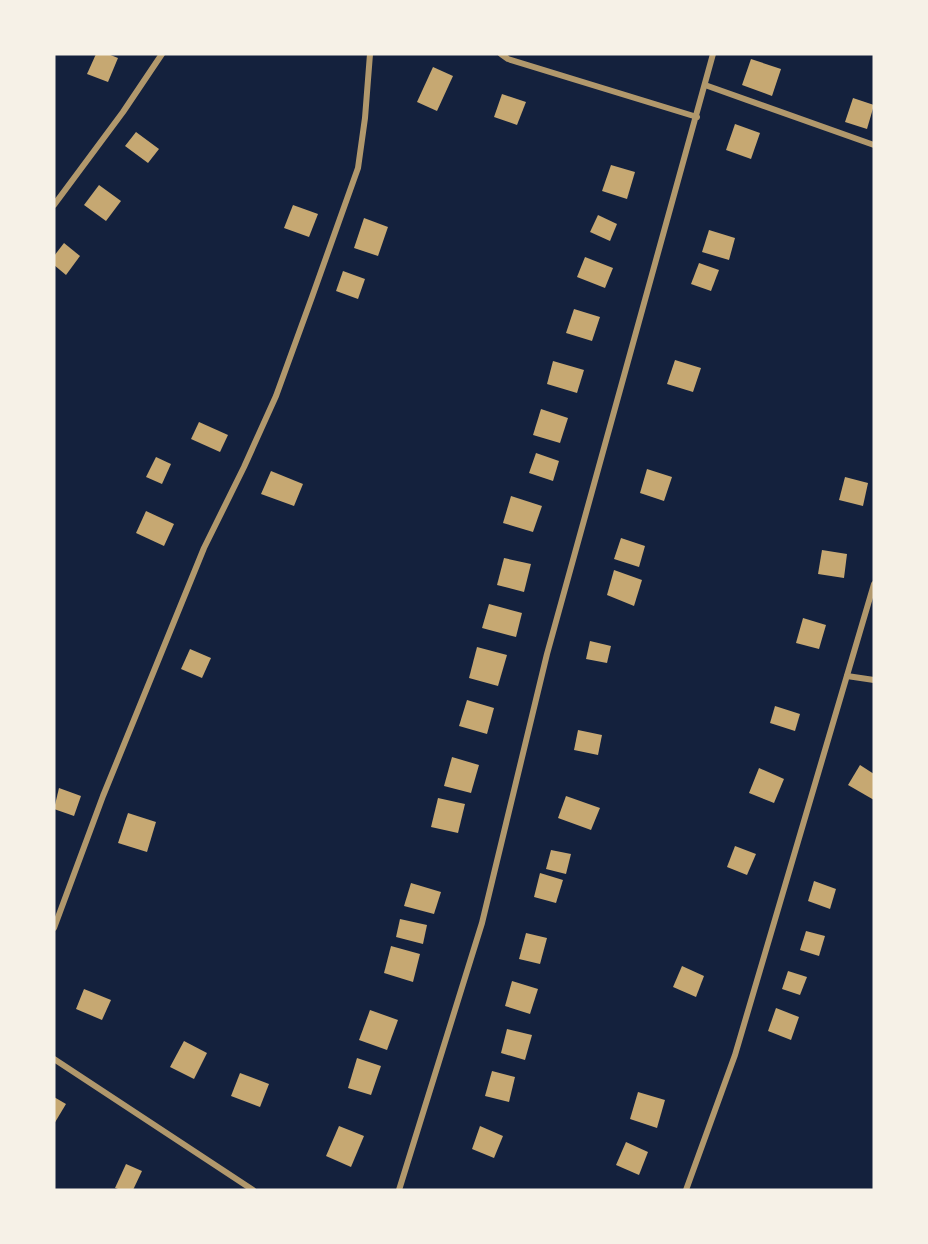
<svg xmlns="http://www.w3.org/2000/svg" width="928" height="1244" font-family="'Alegreya Sans',sans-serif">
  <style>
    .building { fill: #c6a872 }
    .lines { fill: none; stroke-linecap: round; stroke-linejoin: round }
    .minor { stroke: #b1986c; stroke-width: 6 }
  </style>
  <rect width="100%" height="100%" fill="#14213d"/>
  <g class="building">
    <path d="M 96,54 L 108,54 L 118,58 L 108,82 L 87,74 Z"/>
    <path d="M 751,59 L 781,69 L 772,96 L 742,85 Z"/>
    <path d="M 433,67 L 453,76 L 437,111 L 417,102 Z"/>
    <path d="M 502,94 L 526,102 L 517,125 L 494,117 Z"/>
    <path d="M 853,98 L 874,105 L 867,129 L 845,122 Z"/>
    <path d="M 735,124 L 760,133 L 751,159 L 726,150 Z"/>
    <path d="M 136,132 L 159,149 L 148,163 L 125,146 Z"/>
    <path d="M 611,165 L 635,172 L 627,199 L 602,191 Z"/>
    <path d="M 99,185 L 121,201 L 106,221 L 84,205 Z"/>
    <path d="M 293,205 L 318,214 L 309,237 L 284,228 Z"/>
    <path d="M 598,215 L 617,224 L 610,241 L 590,232 Z"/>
    <path d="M 364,218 L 388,227 L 378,256 L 354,248 Z"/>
    <path d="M 709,230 L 735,238 L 729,260 L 702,252 Z"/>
    <path d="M 64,243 L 80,256 L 66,275 L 54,265 L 54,256 Z"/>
    <path d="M 585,257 L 613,268 L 605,288 L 577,277 Z"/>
    <path d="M 699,263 L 719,270 L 711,291 L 691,284 Z"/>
    <path d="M 343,271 L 365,279 L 358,299 L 336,291 Z"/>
    <path d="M 574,309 L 600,317 L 592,341 L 566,333 Z"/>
    <path d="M 675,360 L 701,368 L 693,392 L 667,384 Z"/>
    <path d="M 553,361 L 584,370 L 577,393 L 547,384 Z"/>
    <path d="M 541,409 L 568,418 L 560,443 L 533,435 Z"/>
    <path d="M 199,422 L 228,435 L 220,452 L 191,439 Z"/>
    <path d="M 536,453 L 559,461 L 553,481 L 529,473 Z"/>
    <path d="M 156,457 L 171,464 L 162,484 L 146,477 Z"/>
    <path d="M 647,469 L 672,477 L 664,501 L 640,493 Z"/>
    <path d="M 271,471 L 303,484 L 294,506 L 261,494 Z"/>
    <path d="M 845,477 L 868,483 L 863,506 L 839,500 Z"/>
    <path d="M 511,496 L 542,506 L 533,532 L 503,523 Z"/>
    <path d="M 146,511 L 174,524 L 164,546 L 136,533 Z"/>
    <path d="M 621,538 L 645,546 L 639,567 L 614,559 Z"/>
    <path d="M 822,550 L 847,554 L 844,578 L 818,574 Z"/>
    <path d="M 504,558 L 531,564 L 524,592 L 497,585 Z"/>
    <path d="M 614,570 L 642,580 L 634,606 L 607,595 Z"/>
    <path d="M 489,604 L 522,613 L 516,637 L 482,628 Z"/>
    <path d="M 803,618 L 826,625 L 819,649 L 796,643 Z"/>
    <path d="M 590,641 L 611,646 L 607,663 L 586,659 Z"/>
    <path d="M 477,647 L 507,655 L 498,686 L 469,678 Z"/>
    <path d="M 190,649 L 211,658 L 202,678 L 181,669 Z"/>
    <path d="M 467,700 L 494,708 L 487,734 L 459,726 Z"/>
    <path d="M 775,706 L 800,714 L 795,731 L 770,723 Z"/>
    <path d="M 578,730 L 602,735 L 598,755 L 574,750 Z"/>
    <path d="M 452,757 L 479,765 L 471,793 L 444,786 Z"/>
    <path d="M 860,765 L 874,774 L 874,800 L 848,785 Z"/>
    <path d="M 759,768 L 784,779 L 774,803 L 749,793 Z"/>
    <path d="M 59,788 L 81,796 L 74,816 L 54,809 Z"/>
    <path d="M 566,796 L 600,808 L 591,830 L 558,818 Z"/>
    <path d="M 438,798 L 465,804 L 458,833 L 431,827 Z"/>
    <path d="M 128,813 L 156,822 L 147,852 L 118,843 Z"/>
    <path d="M 735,846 L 756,854 L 747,875 L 727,867 Z"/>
    <path d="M 551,850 L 571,854 L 566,874 L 546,869 Z"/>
    <path d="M 540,873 L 563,880 L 556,903 L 534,897 Z"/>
    <path d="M 814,881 L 836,889 L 830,909 L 808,901 Z"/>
    <path d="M 411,883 L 441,892 L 434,914 L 404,906 Z"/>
    <path d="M 400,919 L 427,925 L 423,944 L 396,937 Z"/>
    <path d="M 806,931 L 825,936 L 819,956 L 800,950 Z"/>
    <path d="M 526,933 L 547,938 L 540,964 L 519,959 Z"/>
    <path d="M 391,946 L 420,954 L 413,982 L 384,973 Z"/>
    <path d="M 682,966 L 704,976 L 696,997 L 673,987 Z"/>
    <path d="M 788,971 L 807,977 L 800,995 L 782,989 Z"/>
    <path d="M 512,981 L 538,989 L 530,1014 L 505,1006 Z"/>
    <path d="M 84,989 L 111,1000 L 102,1020 L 76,1009 Z"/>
    <path d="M 776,1008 L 799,1017 L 791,1040 L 768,1031 Z"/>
    <path d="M 370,1010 L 398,1020 L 387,1050 L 359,1040 Z"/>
    <path d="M 507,1029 L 532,1035 L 525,1060 L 501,1053 Z"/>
    <path d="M 184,1041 L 207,1053 L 194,1079 L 170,1067 Z"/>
    <path d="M 357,1058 L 381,1066 L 371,1095 L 348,1088 Z"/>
    <path d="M 492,1071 L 515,1077 L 509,1102 L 485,1096 Z"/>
    <path d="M 240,1073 L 269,1084 L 260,1107 L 231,1096 Z"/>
    <path d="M 638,1092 L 665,1100 L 657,1128 L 630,1119 Z"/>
    <path d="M 54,1097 L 66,1104 L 54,1124 Z"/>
    <path d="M 339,1126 L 364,1136 L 351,1167 L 326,1156 Z"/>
    <path d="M 480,1126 L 503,1136 L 494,1158 L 472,1149 Z"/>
    <path d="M 626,1142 L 648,1152 L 639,1175 L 616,1165 Z"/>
    <path d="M 126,1164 L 142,1171 L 133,1190 L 121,1190 L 115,1188 Z"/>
  </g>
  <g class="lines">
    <g class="minor">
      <path d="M 501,54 L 508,59 L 697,117"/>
      <path d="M 705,85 L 874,145"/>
      <path d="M 54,205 L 123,112 L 162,54"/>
      <path d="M 847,676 L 874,680"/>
      <path d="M 54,928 L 103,796 L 204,548 L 244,467 L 276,396 L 312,297 L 358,168 L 365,118 L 370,54"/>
      <path d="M 54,1059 L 253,1190"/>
      <path d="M 399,1190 L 482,923 L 547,654 L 713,54"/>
      <path d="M 686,1190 L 735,1055 L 874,584"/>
    </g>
  </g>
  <rect width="928" height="1244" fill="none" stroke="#f6f1e7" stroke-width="111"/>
</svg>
